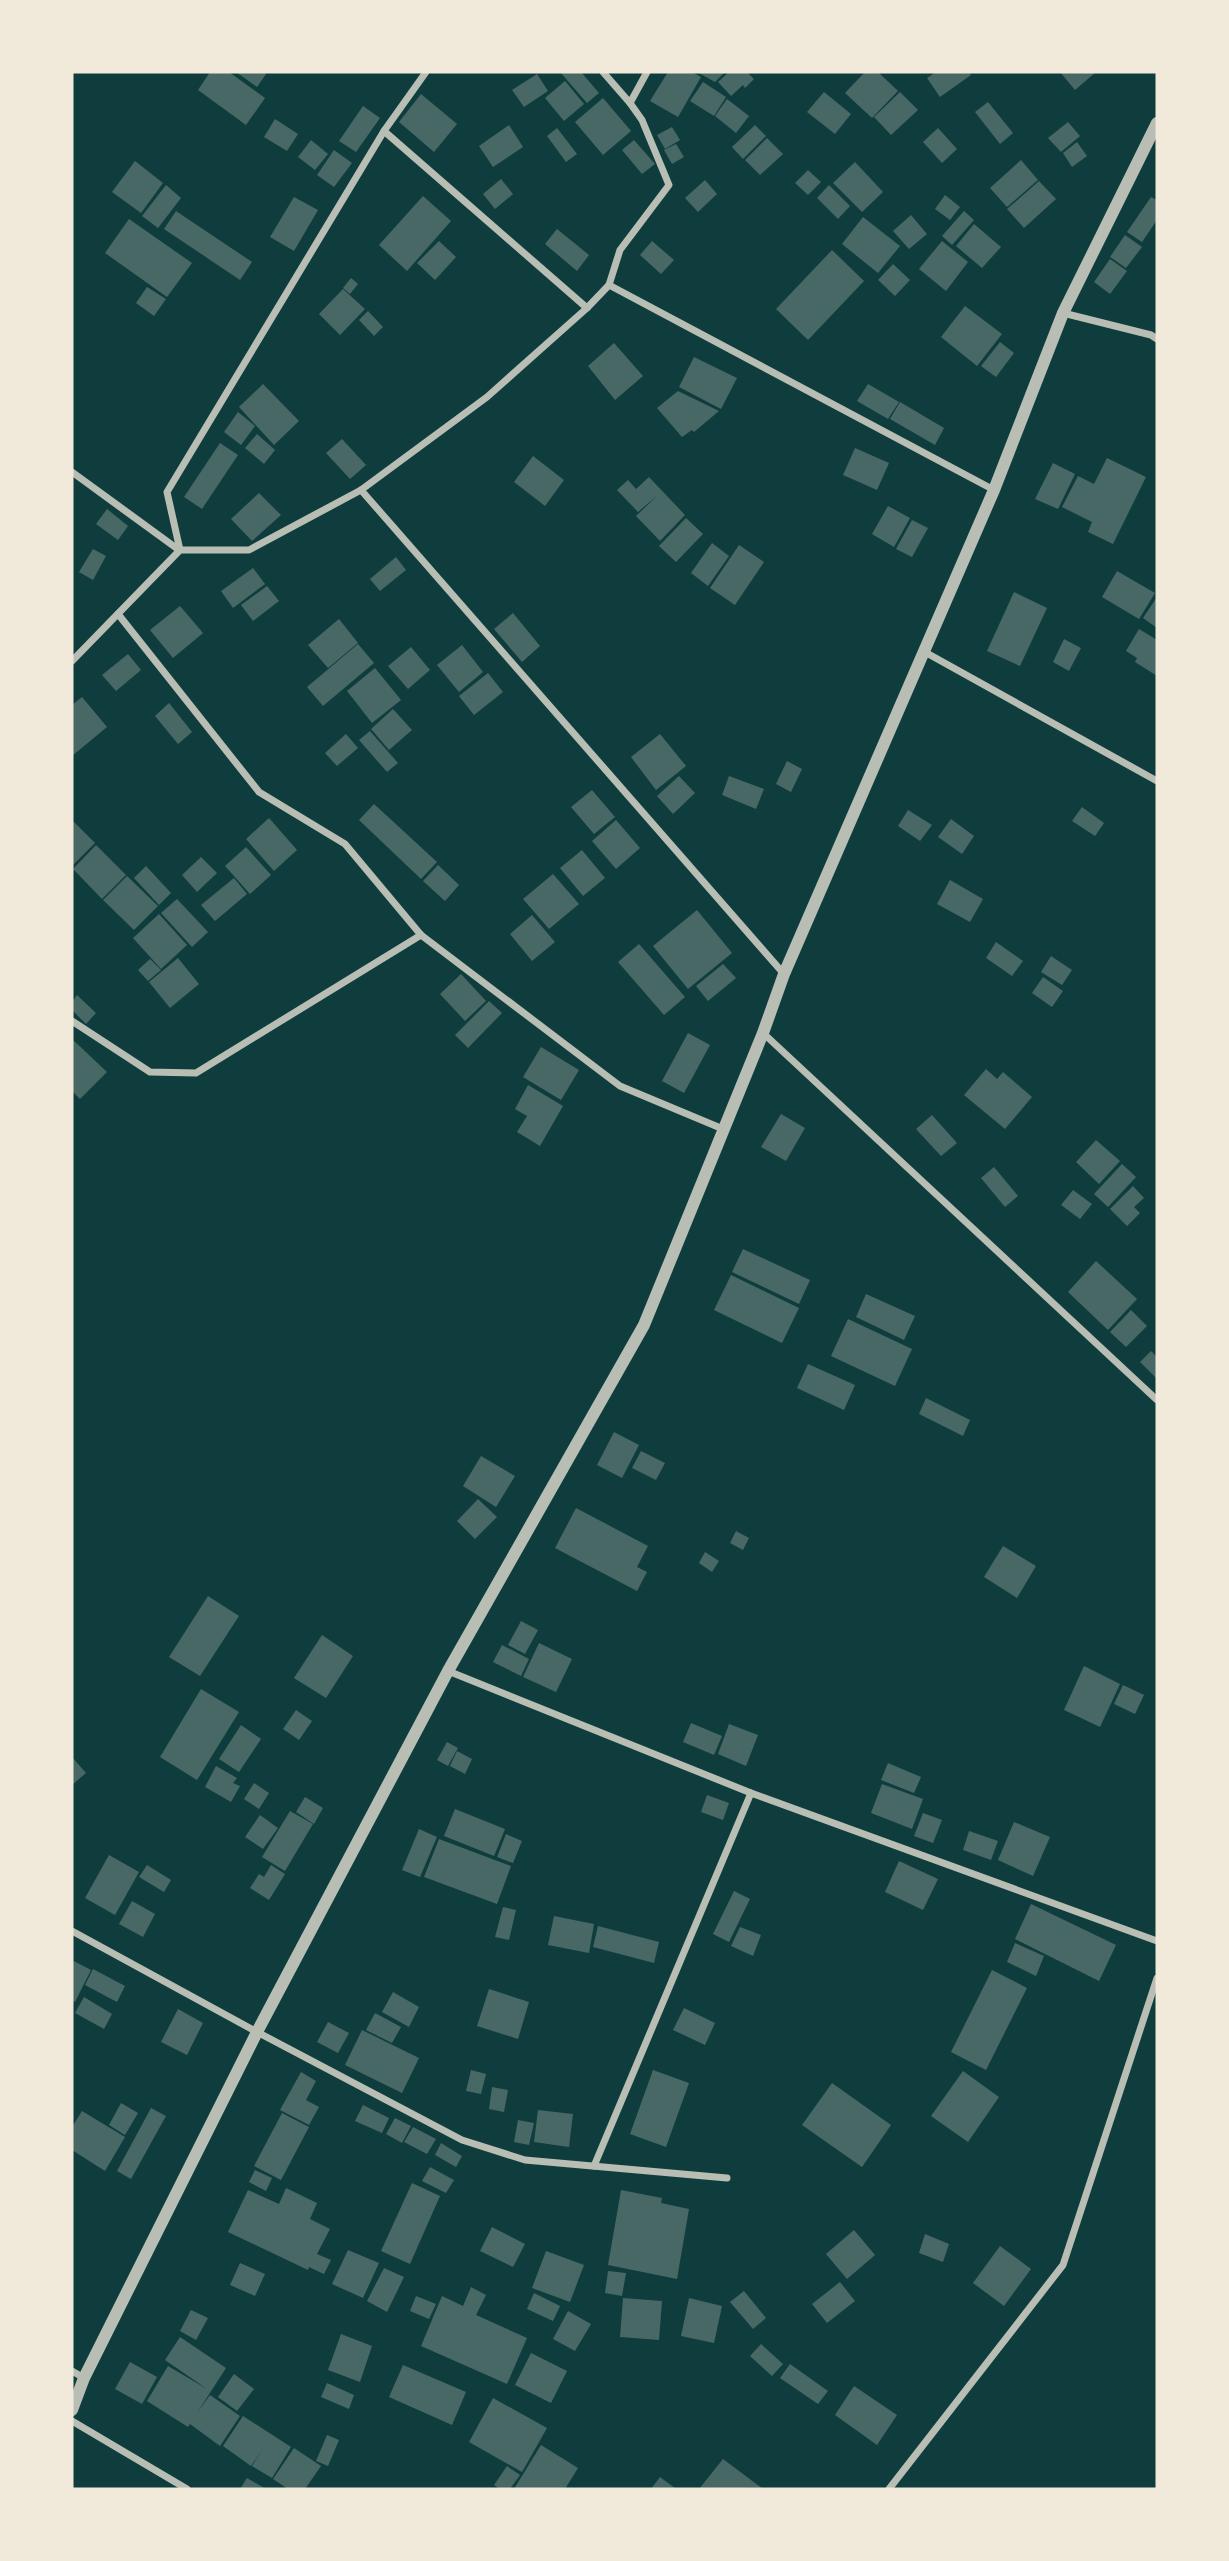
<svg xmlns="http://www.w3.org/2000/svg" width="1229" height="2561" font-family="'Golos Text',sans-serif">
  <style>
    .building { fill: #486865 }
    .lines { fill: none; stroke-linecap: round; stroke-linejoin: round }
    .minor { stroke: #b8beb3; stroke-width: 7 }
    .tertiary { stroke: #b8beb3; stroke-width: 12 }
  </style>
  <rect width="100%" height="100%" fill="#0f3d3e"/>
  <g class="building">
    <path d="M 210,72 L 229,72 L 265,98 L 246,125 L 198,90 Z"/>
    <path d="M 236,72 L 264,72 L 266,74 L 257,87 Z"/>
    <path d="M 560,72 L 581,72 L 599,93 L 587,103 Z"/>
    <path d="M 668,72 L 692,72 L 701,77 L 678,117 L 650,101 Z"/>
    <path d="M 697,72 L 725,72 L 715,82 Z"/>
    <path d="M 729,72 L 747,72 L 754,79 L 745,88 L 743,85 L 731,96 L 718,82 Z"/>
    <path d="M 865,72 L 878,72 L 898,91 L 872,118 L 845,93 Z"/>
    <path d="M 936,72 L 969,72 L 971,75 L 940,97 L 927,78 Z"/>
    <path d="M 1060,72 L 1096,72 L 1075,90 Z"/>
    <path d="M 537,74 L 548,91 L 524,107 L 512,90 Z"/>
    <path d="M 565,81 L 584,104 L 564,121 L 545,98 Z"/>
    <path d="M 703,82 L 726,97 L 714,116 L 690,101 Z"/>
    <path d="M 824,92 L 851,114 L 835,134 L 807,112 Z"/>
    <path d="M 900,92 L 918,110 L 891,135 L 874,117 Z"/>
    <path d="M 421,94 L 457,124 L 434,152 L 399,122 Z"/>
    <path d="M 603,98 L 631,131 L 603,155 L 575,122 Z"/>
    <path d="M 727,99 L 749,116 L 736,133 L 715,116 Z"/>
    <path d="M 988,102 L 1013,133 L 1000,144 L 975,112 Z"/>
    <path d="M 363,106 L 380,118 L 356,152 L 339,141 Z"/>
    <path d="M 275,119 L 298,134 L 287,151 L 264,137 Z"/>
    <path d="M 1068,122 L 1080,136 L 1061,152 L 1048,138 Z"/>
    <path d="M 509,125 L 523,147 L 493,167 L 479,146 Z"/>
    <path d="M 755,125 L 766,136 L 743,159 L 732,147 Z"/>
    <path d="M 672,127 L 680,140 L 665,149 L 657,135 Z"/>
    <path d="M 557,128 L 577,154 L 566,162 L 547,136 Z"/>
    <path d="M 938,128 L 957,149 L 942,163 L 923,142 Z"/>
    <path d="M 767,138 L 783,154 L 760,175 L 745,160 Z"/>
    <path d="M 311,140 L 328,154 L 315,170 L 298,157 Z"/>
    <path d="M 634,140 L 655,164 L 642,174 L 622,150 Z"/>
    <path d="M 1077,142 L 1087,156 L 1072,167 L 1063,153 Z"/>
    <path d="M 676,144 L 684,157 L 672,164 L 664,150 Z"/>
    <path d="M 334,150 L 352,163 L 334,187 L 317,175 Z"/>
    <path d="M 1021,160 L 1038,180 L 1007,207 L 990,188 Z"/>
    <path d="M 135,161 L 163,183 L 141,213 L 112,192 Z"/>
    <path d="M 855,162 L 883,192 L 862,212 L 833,183 Z"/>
    <path d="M 808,170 L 821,182 L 808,195 L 795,183 Z"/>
    <path d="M 501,179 L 513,194 L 495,209 L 483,194 Z"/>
    <path d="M 705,180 L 717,194 L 698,212 L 685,198 Z"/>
    <path d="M 1039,181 L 1056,199 L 1024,228 L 1007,209 Z"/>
    <path d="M 166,185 L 181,198 L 158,228 L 142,216 Z"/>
    <path d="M 829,185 L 850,206 L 838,219 L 817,198 Z"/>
    <path d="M 945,195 L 960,207 L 950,220 L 935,209 Z"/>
    <path d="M 423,196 L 451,221 L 407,271 L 379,245 Z"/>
    <path d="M 294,197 L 318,210 L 294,251 L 270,237 Z"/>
    <path d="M 1151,197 L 1157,200 L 1157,220 L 1142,242 L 1127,232 Z"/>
    <path d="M 176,211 L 252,262 L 240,280 L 164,229 Z"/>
    <path d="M 964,211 L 974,220 L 952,245 L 942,236 Z"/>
    <path d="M 911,215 L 927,234 L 909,249 L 893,231 Z"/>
    <path d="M 863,217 L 900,246 L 878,273 L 842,244 Z"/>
    <path d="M 129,219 L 192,263 L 167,297 L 105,253 Z"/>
    <path d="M 974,224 L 1001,247 L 982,268 L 956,246 Z"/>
    <path d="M 557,229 L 589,255 L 577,271 L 545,244 Z"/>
    <path d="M 1125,235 L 1142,247 L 1126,268 L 1110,257 Z"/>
    <path d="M 439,241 L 456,257 L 435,280 L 417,263 Z"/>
    <path d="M 652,241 L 674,260 L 661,274 L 640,255 Z"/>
    <path d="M 942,241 L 968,262 L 946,291 L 919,269 Z"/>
    <path d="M 832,250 L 864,281 L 808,340 L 776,309 Z"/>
    <path d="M 1110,259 L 1127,271 L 1110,294 L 1094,282 Z"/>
    <path d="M 893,264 L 910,280 L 895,296 L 878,280 Z"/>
    <path d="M 351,278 L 358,284 L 350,294 L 343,288 Z"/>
    <path d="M 147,287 L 166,299 L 154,316 L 136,303 Z"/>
    <path d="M 343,289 L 365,309 L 340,335 L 319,314 Z"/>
    <path d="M 965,306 L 1002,334 L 977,366 L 941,337 Z"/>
    <path d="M 368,311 L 383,327 L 374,336 L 359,320 Z"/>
    <path d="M 1000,342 L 1014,353 L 996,377 L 981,366 Z"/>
    <path d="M 614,343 L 643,376 L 615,400 L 588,366 Z"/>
    <path d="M 694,357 L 737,378 L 721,409 L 679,387 Z"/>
    <path d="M 263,384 L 299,421 L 274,445 L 239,407 Z"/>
    <path d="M 868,384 L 899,402 L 888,419 L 857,401 Z"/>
    <path d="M 678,391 L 719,411 L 694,432 L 692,430 L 682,437 L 657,408 Z"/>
    <path d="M 900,402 L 944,428 L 935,445 L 890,419 Z"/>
    <path d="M 238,412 L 255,426 L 241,445 L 224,432 Z"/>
    <path d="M 257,434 L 275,450 L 264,464 L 245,448 Z"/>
    <path d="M 342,439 L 366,465 L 350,479 L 326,453 Z"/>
    <path d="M 220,443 L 238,455 L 202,509 L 184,497 Z"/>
    <path d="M 855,448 L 889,463 L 877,490 L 843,475 Z"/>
    <path d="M 533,456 L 564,480 L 545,506 L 514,482 Z"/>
    <path d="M 1107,458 L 1146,477 L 1113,544 L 1088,532 L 1092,522 L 1062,507 L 1078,476 L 1094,484 Z"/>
    <path d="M 1053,463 L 1075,474 L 1058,509 L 1035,499 Z"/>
    <path d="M 649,477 L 685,515 L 660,541 L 636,516 L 658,495 L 638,512 L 617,490 L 628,480 L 636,489 Z"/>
    <path d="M 259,493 L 281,515 L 252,541 L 231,519 Z"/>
    <path d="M 888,506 L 910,518 L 894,547 L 872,534 Z"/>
    <path d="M 107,509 L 128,526 L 118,540 L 96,524 Z"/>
    <path d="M 686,518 L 703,534 L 676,562 L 659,546 Z"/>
    <path d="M 912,520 L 928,528 L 912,557 L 896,549 Z"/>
    <path d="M 712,543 L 729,556 L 708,586 L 691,573 Z"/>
    <path d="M 739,545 L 764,562 L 735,605 L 710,588 Z"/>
    <path d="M 93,549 L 106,556 L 93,580 L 79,572 Z"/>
    <path d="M 396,557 L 406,570 L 380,591 L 370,579 Z"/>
    <path d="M 253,568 L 265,584 L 233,608 L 221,591 Z"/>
    <path d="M 1117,571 L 1155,593 L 1139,619 L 1102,597 Z"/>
    <path d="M 267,586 L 279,601 L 253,621 L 241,605 Z"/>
    <path d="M 1014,592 L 1047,608 L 1020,666 L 987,651 Z"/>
    <path d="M 1157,597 L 1157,628 L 1143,618 Z"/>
    <path d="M 180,606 L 203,633 L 173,658 L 150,630 Z"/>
    <path d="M 513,613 L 540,646 L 522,662 L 494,629 Z"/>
    <path d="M 339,619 L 358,643 L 328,668 L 308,645 Z"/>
    <path d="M 1139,629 L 1157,640 L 1157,676 L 1135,662 L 1137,658 L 1126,651 Z"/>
    <path d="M 1064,639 L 1081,648 L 1069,671 L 1053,662 Z"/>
    <path d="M 358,644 L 374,663 L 323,706 L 307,687 Z"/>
    <path d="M 462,645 L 483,672 L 459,692 L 437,665 Z"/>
    <path d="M 411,647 L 430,670 L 408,689 L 388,666 Z"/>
    <path d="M 128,654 L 141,670 L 116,691 L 102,675 Z"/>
    <path d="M 375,668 L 401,700 L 372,723 L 347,691 Z"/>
    <path d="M 488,673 L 503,692 L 474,715 L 459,696 Z"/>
    <path d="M 82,697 L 107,727 L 72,756 L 72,705 Z"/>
    <path d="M 169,703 L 192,732 L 178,744 L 155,716 Z"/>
    <path d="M 393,709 L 412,730 L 389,750 L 371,729 Z"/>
    <path d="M 370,731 L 398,763 L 387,772 L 359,740 Z"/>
    <path d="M 346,734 L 358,748 L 337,766 L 325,753 Z"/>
    <path d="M 660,734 L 686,766 L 656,790 L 631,757 Z"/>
    <path d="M 787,761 L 802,769 L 791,792 L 776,784 Z"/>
    <path d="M 679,776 L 695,793 L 673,814 L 657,796 Z"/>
    <path d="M 729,776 L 764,789 L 756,809 L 722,795 Z"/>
    <path d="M 592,790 L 615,817 L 594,834 L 571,807 Z"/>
    <path d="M 374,804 L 437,862 L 421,879 L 359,820 Z"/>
    <path d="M 1082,807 L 1104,823 L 1095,836 L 1072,821 Z"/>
    <path d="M 908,810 L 932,825 L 920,841 L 898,826 Z"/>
    <path d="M 269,818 L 297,850 L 274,871 L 246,839 Z"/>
    <path d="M 951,819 L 974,836 L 962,854 L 938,837 Z"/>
    <path d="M 72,820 L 95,843 L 72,866 Z"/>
    <path d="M 616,820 L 640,848 L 616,869 L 592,841 Z"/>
    <path d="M 96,845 L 126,875 L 102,899 L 73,869 Z"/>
    <path d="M 246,847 L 271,875 L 250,894 L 225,866 Z"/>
    <path d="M 582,850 L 605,878 L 583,896 L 560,868 Z"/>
    <path d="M 201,857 L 217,873 L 197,892 L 182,875 Z"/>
    <path d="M 438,865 L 459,885 L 445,901 L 423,881 Z"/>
    <path d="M 146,866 L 171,893 L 159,905 L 134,878 Z"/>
    <path d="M 553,874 L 579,904 L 549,929 L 523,899 Z"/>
    <path d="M 127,876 L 158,906 L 134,930 L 103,900 Z"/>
    <path d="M 234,878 L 247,894 L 215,921 L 201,905 Z"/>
    <path d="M 950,880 L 983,899 L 970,922 L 937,904 Z"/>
    <path d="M 177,899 L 208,932 L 192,947 L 161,913 Z"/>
    <path d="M 697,910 L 732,953 L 688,989 L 653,946 Z"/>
    <path d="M 159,914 L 187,945 L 161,969 L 133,938 Z"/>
    <path d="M 532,915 L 555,942 L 532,961 L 510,934 Z"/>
    <path d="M 996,942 L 1023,961 L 1012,976 L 986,958 Z"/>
    <path d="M 639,944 L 685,997 L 664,1015 L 618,962 Z"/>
    <path d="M 1051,956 L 1072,970 L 1062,985 L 1041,972 Z"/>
    <path d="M 178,958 L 199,984 L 170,1008 L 149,982 Z"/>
    <path d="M 150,959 L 161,970 L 148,981 L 138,970 Z"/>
    <path d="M 723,964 L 736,978 L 708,1001 L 696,986 Z"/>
    <path d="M 461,974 L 486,1001 L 465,1021 L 440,994 Z"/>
    <path d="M 1043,977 L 1063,991 L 1052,1007 L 1032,993 Z"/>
    <path d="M 77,995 L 96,1013 L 86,1024 L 72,1010 L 72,1002 Z"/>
    <path d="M 489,1001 L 502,1013 L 468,1048 L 455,1035 Z"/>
    <path d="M 688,1033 L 710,1045 L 684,1093 L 662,1081 Z"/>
    <path d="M 72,1039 L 107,1072 L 80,1099 L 72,1091 Z"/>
    <path d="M 541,1047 L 579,1070 L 561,1100 L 523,1077 Z"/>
    <path d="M 986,1069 L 997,1079 L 1003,1072 L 1032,1097 L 1005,1129 L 964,1095 Z"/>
    <path d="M 528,1085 L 563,1106 L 540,1146 L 517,1132 L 527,1116 L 515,1109 Z"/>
    <path d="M 781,1114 L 805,1128 L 786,1161 L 761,1147 Z"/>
    <path d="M 932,1115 L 957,1143 L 941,1156 L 916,1129 Z"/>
    <path d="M 1096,1140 L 1120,1161 L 1099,1184 L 1076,1162 Z"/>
    <path d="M 1122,1164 L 1136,1177 L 1108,1207 L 1094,1194 Z"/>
    <path d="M 994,1167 L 1018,1196 L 1005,1207 L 981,1178 Z"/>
    <path d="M 1133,1186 L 1144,1198 L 1134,1207 L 1140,1213 L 1127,1226 L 1110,1209 Z"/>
    <path d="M 1073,1190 L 1092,1204 L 1080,1219 L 1061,1205 Z"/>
    <path d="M 743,1249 L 810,1280 L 799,1304 L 732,1272 Z"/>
    <path d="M 1096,1261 L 1137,1299 L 1108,1330 L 1068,1292 Z"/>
    <path d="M 731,1275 L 799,1308 L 782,1343 L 714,1310 Z"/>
    <path d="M 866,1294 L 915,1316 L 904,1340 L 856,1317 Z"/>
    <path d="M 1131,1310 L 1147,1326 L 1126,1347 L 1110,1332 Z"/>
    <path d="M 848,1319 L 912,1349 L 895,1386 L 831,1356 Z"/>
    <path d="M 1151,1351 L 1157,1357 L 1157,1379 L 1140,1362 Z"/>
    <path d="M 808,1364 L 855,1385 L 844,1410 L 797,1388 Z"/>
    <path d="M 926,1398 L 970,1420 L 963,1436 L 919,1414 Z"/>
    <path d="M 614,1432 L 639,1445 L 622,1478 L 597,1465 Z"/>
    <path d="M 641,1451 L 665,1463 L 656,1480 L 632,1468 Z"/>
    <path d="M 481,1456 L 515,1476 L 496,1507 L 463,1486 Z"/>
    <path d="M 478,1499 L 497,1517 L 475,1539 L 457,1521 Z"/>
    <path d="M 576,1508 L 648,1546 L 637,1567 L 647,1572 L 637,1591 L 555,1548 Z"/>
    <path d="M 736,1531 L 749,1538 L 743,1550 L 730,1543 Z"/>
    <path d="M 1003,1546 L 1036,1566 L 1017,1598 L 984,1577 Z"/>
    <path d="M 705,1552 L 719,1561 L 712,1572 L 699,1563 Z"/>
    <path d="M 208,1596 L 239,1616 L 200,1676 L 169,1657 Z"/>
    <path d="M 521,1621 L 538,1630 L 525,1654 L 508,1645 Z"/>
    <path d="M 322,1635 L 353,1656 L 326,1698 L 294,1678 Z"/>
    <path d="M 539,1643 L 572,1659 L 556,1692 L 523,1677 Z"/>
    <path d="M 502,1645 L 529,1659 L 521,1676 L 493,1662 Z"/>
    <path d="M 1084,1666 L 1120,1684 L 1100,1727 L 1064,1710 Z"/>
    <path d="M 1123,1685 L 1144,1695 L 1135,1714 L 1114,1704 Z"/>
    <path d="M 201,1689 L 239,1712 L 197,1780 L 160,1757 Z"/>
    <path d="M 296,1710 L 312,1721 L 299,1740 L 283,1729 Z"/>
    <path d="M 691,1723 L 722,1736 L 714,1755 L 683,1742 Z"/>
    <path d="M 729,1724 L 758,1735 L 746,1766 L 718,1754 Z"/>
    <path d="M 241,1725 L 261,1739 L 239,1772 L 219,1759 Z"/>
    <path d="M 447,1742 L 458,1748 L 448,1766 L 437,1760 Z"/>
    <path d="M 457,1751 L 472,1759 L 465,1774 L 450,1766 Z"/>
    <path d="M 72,1757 L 86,1773 L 72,1785 Z"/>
    <path d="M 888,1763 L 921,1777 L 914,1793 L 881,1780 Z"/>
    <path d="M 216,1766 L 237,1778 L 233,1783 L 240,1786 L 231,1802 L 205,1787 Z"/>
    <path d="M 254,1783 L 269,1793 L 259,1809 L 244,1799 Z"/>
    <path d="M 882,1784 L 923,1799 L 912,1829 L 871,1813 Z"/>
    <path d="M 707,1795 L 729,1803 L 723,1820 L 701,1812 Z"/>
    <path d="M 305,1797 L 323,1808 L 314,1824 L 296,1812 Z"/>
    <path d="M 455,1809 L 505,1829 L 494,1856 L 444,1836 Z"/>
    <path d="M 290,1811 L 313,1824 L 285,1871 L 262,1857 Z"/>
    <path d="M 923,1813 L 942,1820 L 933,1843 L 914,1836 Z"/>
    <path d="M 260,1815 L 278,1828 L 263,1849 L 245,1837 Z"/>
    <path d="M 1014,1822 L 1050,1837 L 1033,1876 L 998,1860 Z"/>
    <path d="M 419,1829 L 437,1837 L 420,1877 L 402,1870 Z"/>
    <path d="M 969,1831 L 998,1841 L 991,1860 L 963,1850 Z"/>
    <path d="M 506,1834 L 522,1841 L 513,1863 L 497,1857 Z"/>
    <path d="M 439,1839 L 511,1866 L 497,1904 L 424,1877 Z"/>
    <path d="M 109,1855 L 139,1872 L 115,1915 L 85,1898 Z"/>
    <path d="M 899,1861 L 938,1879 L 923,1910 L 885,1892 Z"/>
    <path d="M 147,1865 L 171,1880 L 164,1892 L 139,1877 Z"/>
    <path d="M 271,1865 L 285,1874 L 269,1900 L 250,1888 L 259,1874 L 264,1877 Z"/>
    <path d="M 734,1891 L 750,1899 L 729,1942 L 713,1934 Z"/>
    <path d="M 132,1901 L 155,1914 L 143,1937 L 119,1924 Z"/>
    <path d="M 1031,1904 L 1116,1945 L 1099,1981 L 1015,1939 Z"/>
    <path d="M 503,1907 L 516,1910 L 509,1940 L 495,1937 Z"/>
    <path d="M 554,1916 L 594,1924 L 589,1953 L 548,1945 Z"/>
    <path d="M 598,1926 L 659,1942 L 654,1963 L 593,1947 Z"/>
    <path d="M 740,1927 L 761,1935 L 753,1956 L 731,1946 Z"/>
    <path d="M 1015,1943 L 1044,1956 L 1036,1976 L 1007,1962 Z"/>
    <path d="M 72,1960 L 91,1970 L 75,2002 L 72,2000 Z"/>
    <path d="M 93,1969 L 125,1986 L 117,2002 L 85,1985 Z"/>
    <path d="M 992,1970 L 1027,1988 L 986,2070 L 951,2052 Z"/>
    <path d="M 489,1989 L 529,2002 L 518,2039 L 477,2026 Z"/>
    <path d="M 393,1992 L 419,2007 L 409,2027 L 382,2012 Z"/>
    <path d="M 84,1997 L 112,2014 L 104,2029 L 75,2013 Z"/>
    <path d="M 684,2008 L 715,2023 L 705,2045 L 673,2030 Z"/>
    <path d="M 178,2009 L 203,2023 L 187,2055 L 161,2042 Z"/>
    <path d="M 375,2013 L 401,2027 L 392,2043 L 366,2030 Z"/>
    <path d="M 328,2022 L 349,2033 L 338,2053 L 317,2042 Z"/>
    <path d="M 362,2030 L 419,2058 L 402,2093 L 345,2065 Z"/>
    <path d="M 471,2070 L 486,2074 L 481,2094 L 466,2091 Z"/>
    <path d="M 653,2070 L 689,2083 L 666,2147 L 630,2134 Z"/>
    <path d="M 963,2071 L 999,2097 L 968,2142 L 931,2116 Z"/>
    <path d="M 301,2072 L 316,2081 L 306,2100 L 319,2107 L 309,2125 L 280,2110 Z"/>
    <path d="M 832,2083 L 891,2125 L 862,2167 L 802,2125 Z"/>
    <path d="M 492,2087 L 508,2090 L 504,2112 L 489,2109 Z"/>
    <path d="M 121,2103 L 138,2113 L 125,2135 L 109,2125 Z"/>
    <path d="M 363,2105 L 389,2118 L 382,2133 L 355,2121 Z"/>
    <path d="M 151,2108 L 166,2116 L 131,2179 L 117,2171 Z"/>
    <path d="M 538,2110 L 573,2114 L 569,2147 L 534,2142 Z"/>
    <path d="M 82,2111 L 125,2137 L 105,2171 L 72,2150 L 72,2127 Z"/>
    <path d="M 282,2113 L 309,2127 L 281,2180 L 254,2166 Z"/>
    <path d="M 395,2118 L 411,2126 L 402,2143 L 386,2134 Z"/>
    <path d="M 518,2120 L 534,2123 L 529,2145 L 514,2142 Z"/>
    <path d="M 413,2127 L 436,2139 L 427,2154 L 404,2142 Z"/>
    <path d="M 441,2143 L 462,2156 L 456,2167 L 435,2155 Z"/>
    <path d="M 430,2167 L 454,2180 L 446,2193 L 422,2181 Z"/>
    <path d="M 255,2170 L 272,2178 L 266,2191 L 249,2182 Z"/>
    <path d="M 412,2183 L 440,2196 L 410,2264 L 381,2251 Z"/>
    <path d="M 286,2188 L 317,2203 L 310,2219 L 330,2229 L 317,2254 L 331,2260 L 324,2274 L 309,2267 L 308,2270 L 228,2232 L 248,2190 L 279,2204 Z"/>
    <path d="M 621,2190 L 662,2198 L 661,2203 L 689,2209 L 677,2279 L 608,2265 Z"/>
    <path d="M 492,2227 L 525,2244 L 513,2267 L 480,2251 Z"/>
    <path d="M 854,2230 L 875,2255 L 847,2279 L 826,2254 Z"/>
    <path d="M 925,2234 L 949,2244 L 943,2262 L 919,2253 Z"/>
    <path d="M 1000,2246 L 1031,2269 L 1004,2306 L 973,2283 Z"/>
    <path d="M 348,2250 L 379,2263 L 363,2298 L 332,2284 Z"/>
    <path d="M 546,2251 L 584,2265 L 570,2302 L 532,2288 Z"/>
    <path d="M 240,2263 L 265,2274 L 255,2296 L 230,2285 Z"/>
    <path d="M 384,2268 L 404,2277 L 387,2312 L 367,2301 Z"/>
    <path d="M 608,2271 L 626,2273 L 622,2296 L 605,2293 Z"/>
    <path d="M 840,2282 L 855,2301 L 827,2323 L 812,2304 Z"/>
    <path d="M 471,2287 L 486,2295 L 476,2315 L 527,2338 L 507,2384 L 421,2346 L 442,2296 L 463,2306 Z"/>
    <path d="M 744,2291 L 766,2318 L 753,2329 L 730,2302 Z"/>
    <path d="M 534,2293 L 560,2306 L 553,2321 L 527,2309 Z"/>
    <path d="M 416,2296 L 436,2304 L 429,2319 L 410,2311 Z"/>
    <path d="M 623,2298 L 662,2301 L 659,2340 L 620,2337 Z"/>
    <path d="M 689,2298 L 722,2306 L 714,2343 L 681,2336 Z"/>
    <path d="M 191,2310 L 208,2318 L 196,2340 L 180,2331 Z"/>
    <path d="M 568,2311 L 591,2324 L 575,2351 L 553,2339 Z"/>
    <path d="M 341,2334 L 372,2346 L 360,2382 L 328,2370 Z"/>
    <path d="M 180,2337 L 226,2368 L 197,2413 L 210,2395 L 240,2416 L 220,2446 L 190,2424 L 188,2427 L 147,2401 L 168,2366 L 207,2389 L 165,2360 Z"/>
    <path d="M 761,2344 L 783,2364 L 772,2376 L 750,2356 Z"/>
    <path d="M 531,2353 L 567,2371 L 551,2403 L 515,2385 Z"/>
    <path d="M 130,2362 L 157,2377 L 142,2404 L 115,2389 Z"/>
    <path d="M 790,2364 L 828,2391 L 818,2404 L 780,2378 Z"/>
    <path d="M 403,2365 L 466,2392 L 452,2425 L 389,2397 Z"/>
    <path d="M 234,2374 L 254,2389 L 237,2411 L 218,2397 Z"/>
    <path d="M 327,2383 L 354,2395 L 349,2409 L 321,2397 Z"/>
    <path d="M 854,2386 L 897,2415 L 877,2445 L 835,2415 Z"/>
    <path d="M 493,2398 L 547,2428 L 522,2472 L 469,2442 Z"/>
    <path d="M 243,2416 L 291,2447 L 272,2478 L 252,2466 L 262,2450 L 251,2466 L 223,2446 Z"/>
    <path d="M 327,2435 L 339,2440 L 328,2466 L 316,2461 Z"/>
    <path d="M 541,2445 L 578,2468 L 565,2489 L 514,2489 Z"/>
    <path d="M 294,2448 L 321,2466 L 305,2489 L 288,2489 L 273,2479 Z"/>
    <path d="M 723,2459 L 763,2489 L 699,2489 Z"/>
    <path d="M 507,2466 L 520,2475 L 510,2489 L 500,2489 L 494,2485 Z"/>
    <path d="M 660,2477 L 676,2489 L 651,2489 Z"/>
    <path d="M 247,2478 L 266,2489 L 240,2489 Z"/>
  </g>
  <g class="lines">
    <g class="minor">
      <path d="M 603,72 L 630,103"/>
      <path d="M 384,131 L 426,72"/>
      <path d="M 609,285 L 620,250 L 669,185 L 642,120 L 630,103 L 647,72"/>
      <path d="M 1063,313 L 1151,335 L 1157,339"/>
      <path d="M 72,472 L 179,550"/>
      <path d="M 361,490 L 784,974"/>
      <path d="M 180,550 L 167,492 L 384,131 L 587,308"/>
      <path d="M 118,614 L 259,792 L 345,844 L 421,935 L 620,1086 L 723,1129"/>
      <path d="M 923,651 L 1157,781"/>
      <path d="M 72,661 L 180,550 L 249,550 L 361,490 L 487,397 L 587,308 L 609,285 L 994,490"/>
      <path d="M 72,1021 L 150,1072 L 196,1073 L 421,935"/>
      <path d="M 763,1033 L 1157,1400"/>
      <path d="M 448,1671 L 751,1793 L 1157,1941"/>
      <path d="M 72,1931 L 257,2032 L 462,2140 L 525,2160 L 727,2178"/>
      <path d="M 594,2166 L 751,1793"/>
      <path d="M 72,2371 L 84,2378"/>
      <path d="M 72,2421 L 187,2489"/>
      <path d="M 889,2489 L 1063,2265 L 1157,1978"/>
    </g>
    <path class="tertiary" d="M 72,2410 L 84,2378 L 257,2032 L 448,1671 L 644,1325 L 763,1033 L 784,974 L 994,490 L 1063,313 L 1157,123"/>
  </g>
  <rect width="1229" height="2561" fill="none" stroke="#f1e9da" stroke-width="147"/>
</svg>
